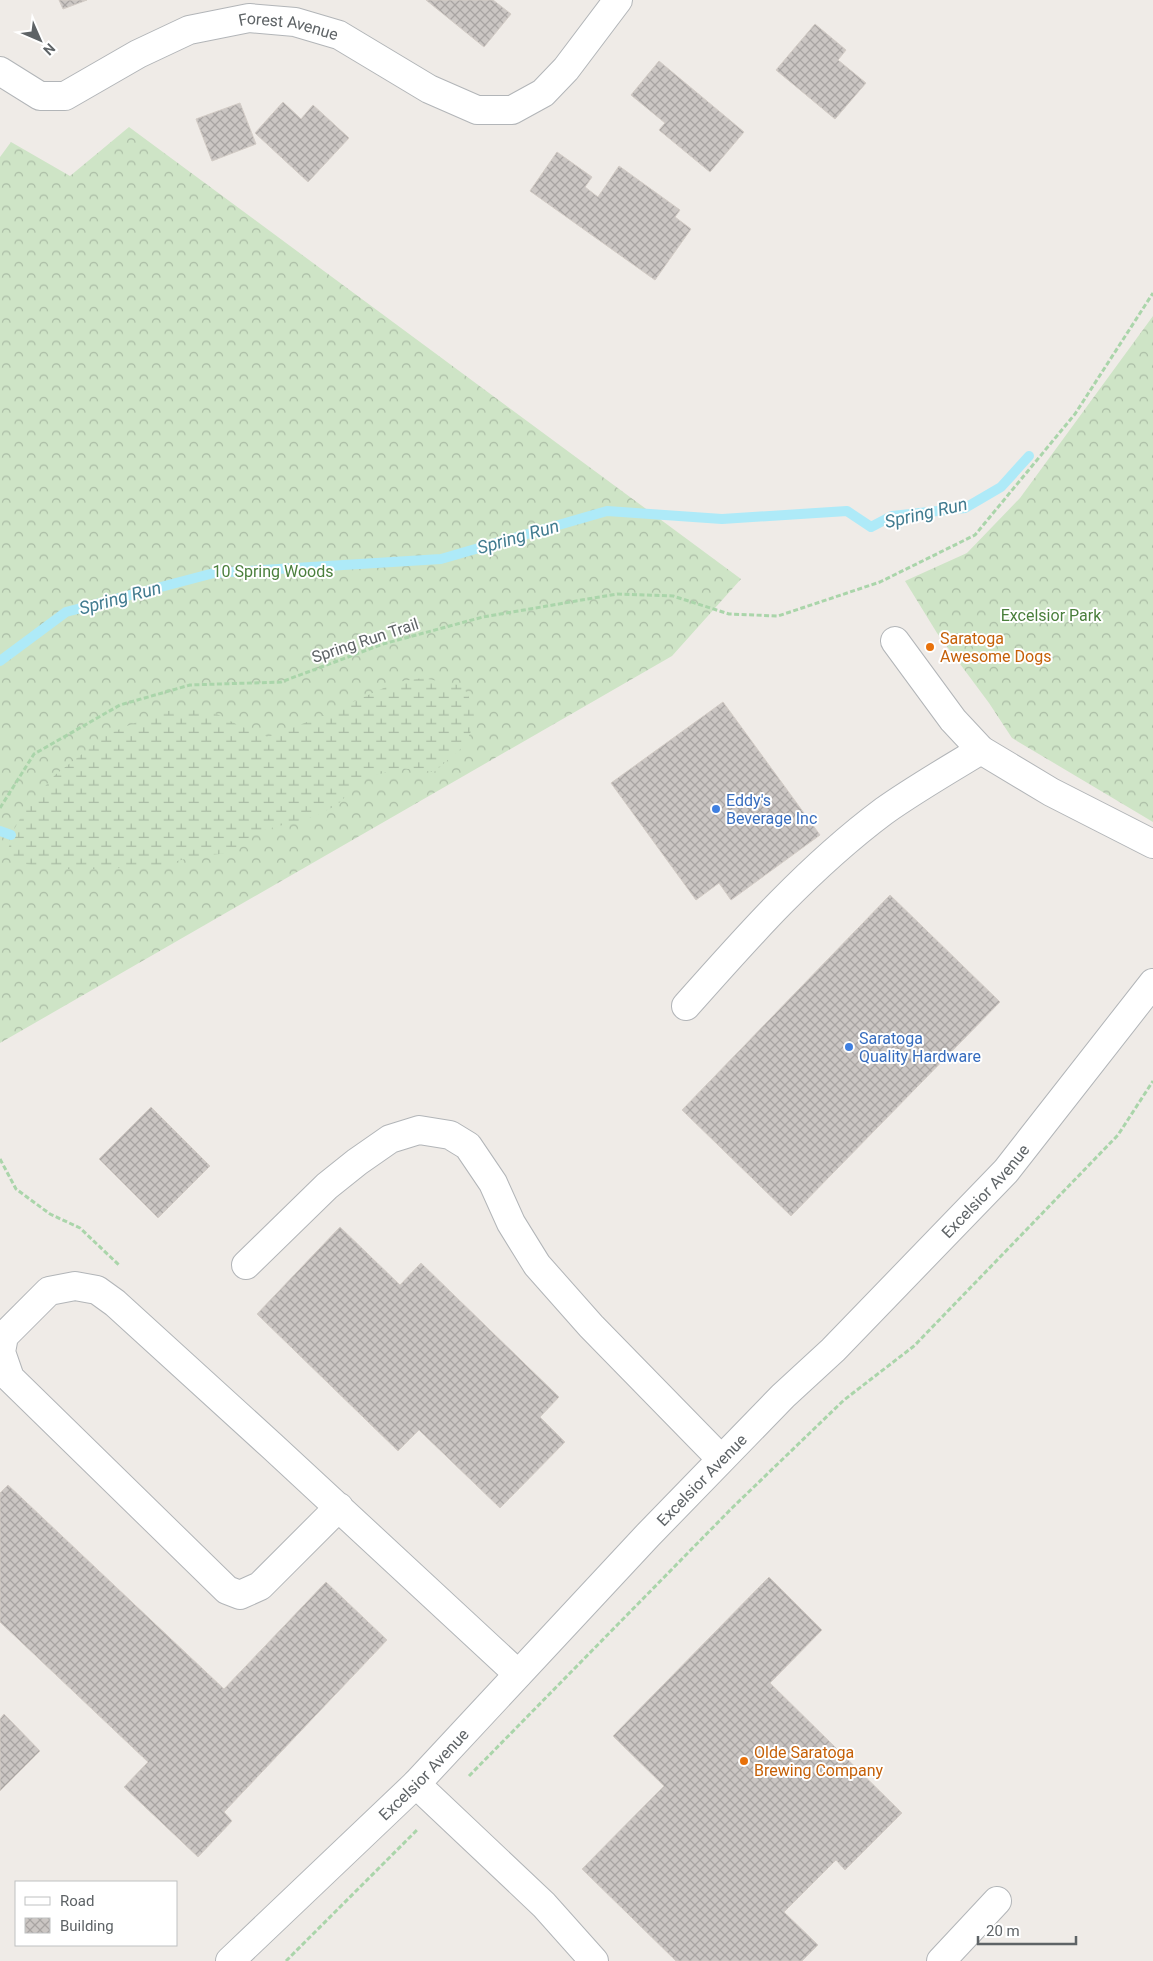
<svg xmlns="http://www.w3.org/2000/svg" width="1153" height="1961" font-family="Roboto,sans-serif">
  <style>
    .forest { fill: url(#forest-crowns) }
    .wetland { fill: url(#wetland-marsh) }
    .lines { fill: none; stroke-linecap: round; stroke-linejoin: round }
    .stream { stroke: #aeeaf8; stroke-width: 10 }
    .building { fill: url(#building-cross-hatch); stroke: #d3ccc6 }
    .minor-casing { stroke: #b2b5b8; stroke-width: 30 }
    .path { stroke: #aad5aa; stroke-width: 3; stroke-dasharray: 5 2.5; stroke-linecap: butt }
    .minor { stroke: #fff; stroke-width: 28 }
    .food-dot { fill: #e8710a; stroke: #fff; stroke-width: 2 }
    .shop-dot { fill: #3f7fe0; stroke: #fff; stroke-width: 2 }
    .labels { text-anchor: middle; stroke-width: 4; stroke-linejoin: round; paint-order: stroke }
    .street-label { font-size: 16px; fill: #5e6366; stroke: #fff }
    .park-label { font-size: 16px; fill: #4a7f3c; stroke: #fff }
    .food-label { font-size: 16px; fill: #c56008; stroke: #fff; text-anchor: start }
    .shop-label { font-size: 16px; fill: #366cbe; stroke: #fff; text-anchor: start }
    .water-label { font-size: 18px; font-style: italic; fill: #427c90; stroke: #fff }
  </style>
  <defs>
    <pattern id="forest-crowns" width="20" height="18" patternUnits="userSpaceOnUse" patternTransform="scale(1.25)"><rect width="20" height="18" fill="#cee4c6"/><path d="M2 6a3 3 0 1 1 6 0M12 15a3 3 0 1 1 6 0" fill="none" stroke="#aabca5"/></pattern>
    <pattern id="wetland-marsh" width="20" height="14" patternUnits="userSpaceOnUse" patternTransform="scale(1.25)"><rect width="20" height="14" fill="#cee4c6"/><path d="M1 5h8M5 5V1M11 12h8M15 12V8" fill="none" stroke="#aabca5"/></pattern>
    <pattern id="building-cross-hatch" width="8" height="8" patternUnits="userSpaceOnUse" patternTransform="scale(1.25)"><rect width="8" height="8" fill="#cbc6c3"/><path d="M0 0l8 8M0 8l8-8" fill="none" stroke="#a8a4a2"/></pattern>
  </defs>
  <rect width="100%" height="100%" fill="#efebe7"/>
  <g class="forest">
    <path d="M 129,127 L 741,579 L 672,656 L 0,1043 L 0,157 L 11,142 L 70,176 Z"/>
    <path d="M 1153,316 L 1153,822 L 1012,738 L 989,703 L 937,633 L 905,581 L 967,553 L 1020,498 Z"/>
  </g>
  <path class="wetland" d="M 423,678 L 463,686 L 478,715 L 465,745 L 434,772 L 400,768 L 363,779 L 337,805 L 313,817 L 256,832 L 229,853 L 193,857 L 158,866 L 102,869 L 57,869 L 25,864 L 7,857 L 11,835 L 26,808 L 55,775 L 108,734 L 163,711 L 209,710 L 236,724 L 268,737 L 315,719 L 397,682 Z"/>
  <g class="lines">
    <g class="stream">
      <path d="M 0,661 L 66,612 L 214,573 L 441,559 L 607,511 L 722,519 L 847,511 L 871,527 L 892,516 L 965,508 L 1001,487 L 1029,456"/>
      <path d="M 0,831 L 11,835"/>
    </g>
  </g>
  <g class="building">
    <path d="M 59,0 L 87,0 L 63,9 Z"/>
    <path d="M 426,0 L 493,0 L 511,14 L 484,47 Z"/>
    <path d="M 815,24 L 846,50 L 838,60 L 866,83 L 835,119 L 776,70 Z"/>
    <path d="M 659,61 L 744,132 L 710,172 L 659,130 L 665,123 L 631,95 Z"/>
    <path d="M 283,102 L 301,119 L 313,105 L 349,138 L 308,182 L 255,133 Z"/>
    <path d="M 240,103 L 256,144 L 212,161 L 196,119 Z"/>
    <path d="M 557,152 L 592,177 L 585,187 L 598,197 L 619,166 L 680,210 L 675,217 L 691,229 L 655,280 L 530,191 Z"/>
    <path d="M 723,702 L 820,835 L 731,900 L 719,883 L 696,900 L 611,783 Z"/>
    <path d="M 890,895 L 1000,1002 L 791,1216 L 682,1110 Z"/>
    <path d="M 151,1107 L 210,1166 L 158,1218 L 99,1159 Z"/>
    <path d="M 340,1227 L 400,1285 L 421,1263 L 559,1397 L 540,1417 L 565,1442 L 500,1508 L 419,1430 L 398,1451 L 257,1314 Z"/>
    <path d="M 8,1485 L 224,1689 L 326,1582 L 387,1640 L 224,1812 L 232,1821 L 198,1857 L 124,1787 L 148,1762 L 0,1622 L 0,1493 Z"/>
    <path d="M 769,1577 L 822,1630 L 770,1683 L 902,1813 L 845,1870 L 836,1860 L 784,1912 L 818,1945 L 802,1961 L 676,1961 L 582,1869 L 664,1786 L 613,1736 Z"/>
    <path d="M 4,1714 L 40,1751 L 0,1791 L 0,1719 Z"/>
  </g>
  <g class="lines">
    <defs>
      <g id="minor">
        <path id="s1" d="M 0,71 L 40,96 L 65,96 L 138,54 L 189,30 L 249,18 L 295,22 L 339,35 L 429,89 L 477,110 L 512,110 L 543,93 L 566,69 L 618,0"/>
        <path d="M 895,641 L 953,720 L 981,750 L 1051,792 L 1153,844"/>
        <path d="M 686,1006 C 748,936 809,867 884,811 C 915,789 948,770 981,750"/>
        <path d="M 246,1265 L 327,1186 L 357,1162 L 390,1139 L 419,1130 L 450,1135 L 468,1146 L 493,1183 L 511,1223 L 537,1265 L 591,1326 L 721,1459"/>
        <path d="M 339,1507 L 260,1586 L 240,1595 L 227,1590 L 10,1378 L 1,1352 L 4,1336 L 49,1291 L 75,1286 L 97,1290 L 115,1303 L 272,1446 L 518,1674"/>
        <path d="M 416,1784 L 544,1905 L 594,1961"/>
        <path id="s2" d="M 230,1961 L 416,1784 L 648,1535 L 783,1396 L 833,1350 L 1006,1171 L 1153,983"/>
        <path d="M 941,1961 L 997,1901"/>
      </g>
    </defs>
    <use href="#minor" class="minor-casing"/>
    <g class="path">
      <path d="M 0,808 L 34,754 L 120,705 L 190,685 L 281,682 L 383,644 L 483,617 L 617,594 L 673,596 L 729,614 L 778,616 L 880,582 L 975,535 L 1075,414 L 1153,293"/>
      <path d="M 0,1159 L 16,1189 L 50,1214 L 80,1228 L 120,1266"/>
      <path d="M 469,1776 L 732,1508 L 844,1400 L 914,1346 L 1118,1135 L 1153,1081"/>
      <path d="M 286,1961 L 418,1829"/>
    </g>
    <use href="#minor" class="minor"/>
  </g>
  <g class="food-dot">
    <circle cx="930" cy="647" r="5"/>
    <circle cx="744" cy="1761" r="5"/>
  </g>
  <g class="shop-dot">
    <circle cx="716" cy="809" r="5"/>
    <circle cx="849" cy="1047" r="5"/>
  </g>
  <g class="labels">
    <g class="street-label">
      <text dy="6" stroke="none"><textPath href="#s1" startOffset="314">Forest Avenue</textPath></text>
      <text transform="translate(365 640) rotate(-18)" y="6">Spring Run Trail</text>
      <text dy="6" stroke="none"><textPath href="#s2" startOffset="1079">Excelsior Avenue</textPath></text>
      <text dy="6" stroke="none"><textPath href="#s2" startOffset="674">Excelsior Avenue</textPath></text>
      <text dy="6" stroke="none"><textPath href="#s2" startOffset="269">Excelsior Avenue</textPath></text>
    </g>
    <g class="park-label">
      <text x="273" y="577">10 Spring Woods</text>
      <text x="1051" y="621">Excelsior Park</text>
    </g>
    <g class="food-label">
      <text x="940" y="644">Saratoga<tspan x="940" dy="18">Awesome Dogs</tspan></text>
      <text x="754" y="1758">Olde Saratoga<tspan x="754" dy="18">Brewing Company</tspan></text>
    </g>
    <g class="shop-label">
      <text x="726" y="806">Eddy's<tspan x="726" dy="18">Beverage Inc</tspan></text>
      <text x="859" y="1044">Saratoga<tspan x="859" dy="18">Quality Hardware</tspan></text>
    </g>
    <g class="water-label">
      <text transform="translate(926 513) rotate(-13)" y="6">Spring Run</text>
      <text transform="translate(518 537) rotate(-16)" y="6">Spring Run</text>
      <text transform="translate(120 598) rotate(-15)" y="6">Spring Run</text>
    </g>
  </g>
  <rect x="15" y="1881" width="162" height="65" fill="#ffffff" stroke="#bfc1c2"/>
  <rect x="25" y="1897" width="25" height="8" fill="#ffffff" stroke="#bfc1c2"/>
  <text x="60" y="1906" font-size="15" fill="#5e6366">Road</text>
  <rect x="25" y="1918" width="25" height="15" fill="url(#building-cross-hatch)" stroke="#bfc1c2"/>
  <text x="60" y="1931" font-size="15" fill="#5e6366">Building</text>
  <g transform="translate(40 40) rotate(135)" stroke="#ffffff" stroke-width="4" paint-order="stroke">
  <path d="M0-4L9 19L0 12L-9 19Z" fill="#5e6366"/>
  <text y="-8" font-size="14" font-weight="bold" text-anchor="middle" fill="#5e6366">N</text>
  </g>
  <path d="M978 1936v8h98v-8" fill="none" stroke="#5e6366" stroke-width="2.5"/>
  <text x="986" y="1936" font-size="15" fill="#5e6366" stroke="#ffffff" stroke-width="4" paint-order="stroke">20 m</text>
</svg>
